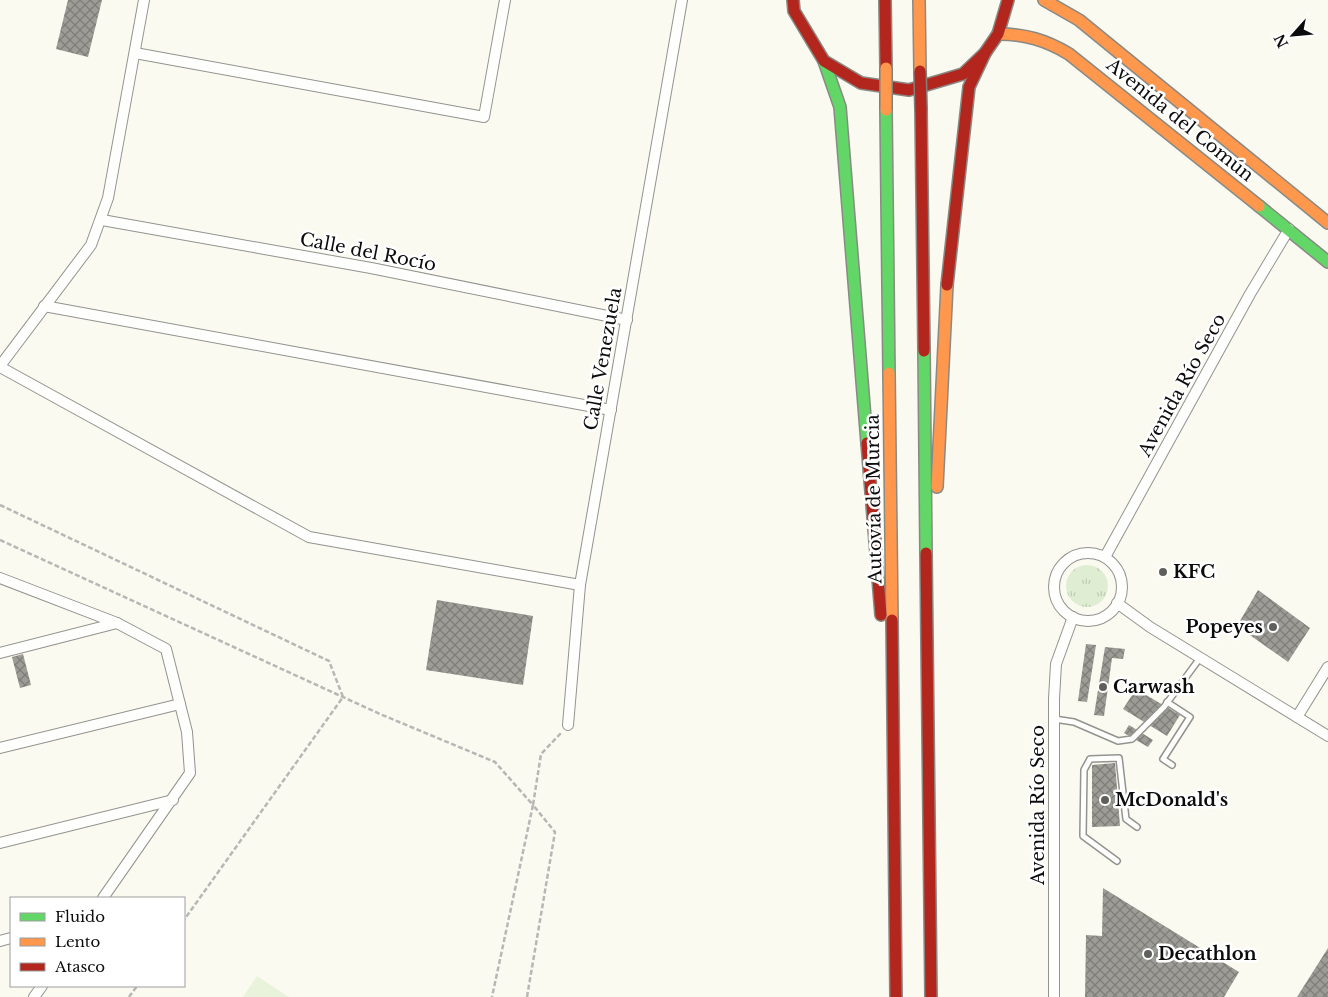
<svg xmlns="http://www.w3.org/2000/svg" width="1328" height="997" font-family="'Libre Baskerville',serif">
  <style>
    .grass { fill: url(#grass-tufts) }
    .pitch { fill: #e9f3dc }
    .building { fill: url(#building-cross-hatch) }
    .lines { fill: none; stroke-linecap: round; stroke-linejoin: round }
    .lane-casing { stroke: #93938f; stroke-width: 8 }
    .street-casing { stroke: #93938f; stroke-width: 12 }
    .fast-casing { stroke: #8a8a85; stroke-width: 14 }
    .slow-casing { stroke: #8a8a85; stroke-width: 14 }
    .jam-casing { stroke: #8a8a85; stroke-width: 14 }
    .path { stroke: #b7b7b5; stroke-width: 2.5; stroke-dasharray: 5 2.5; stroke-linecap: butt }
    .lane { stroke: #fefefd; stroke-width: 5 }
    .street { stroke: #fefefd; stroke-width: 10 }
    .fast { stroke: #63d668; stroke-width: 11 }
    .slow { stroke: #ff974d; stroke-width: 11 }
    .jam { stroke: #b3261e; stroke-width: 11 }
    .slow-bridge-casing { stroke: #80807c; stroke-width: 14; stroke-linecap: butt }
    .jam-bridge-casing { stroke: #80807c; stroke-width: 14; stroke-linecap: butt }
    .slow-bridge { stroke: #ff974d; stroke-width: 11 }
    .jam-bridge { stroke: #b3261e; stroke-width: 11 }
    .poi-dot { fill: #5f5f5c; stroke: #fff; stroke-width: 2 }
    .labels { text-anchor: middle; stroke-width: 5; stroke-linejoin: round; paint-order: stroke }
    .street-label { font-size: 18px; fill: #0c0c0c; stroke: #fff }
    .poi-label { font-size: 18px; font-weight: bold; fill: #0c0c0c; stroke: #fff; text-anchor: start }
  </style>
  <defs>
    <pattern id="grass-tufts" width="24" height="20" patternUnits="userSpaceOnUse" patternTransform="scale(1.25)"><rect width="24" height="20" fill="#dfeed2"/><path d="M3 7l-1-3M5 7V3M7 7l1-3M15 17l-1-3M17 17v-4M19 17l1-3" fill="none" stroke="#becbb3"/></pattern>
    <pattern id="building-cross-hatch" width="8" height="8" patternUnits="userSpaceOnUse" patternTransform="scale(1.25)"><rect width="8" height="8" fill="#9d9c96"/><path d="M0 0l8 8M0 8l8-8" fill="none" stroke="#7e7e79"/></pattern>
  </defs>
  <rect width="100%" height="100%" fill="#fafaf0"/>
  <circle class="grass" cx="1087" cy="586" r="21"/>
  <path class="pitch" d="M 257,976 L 289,997 L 243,997 Z"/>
  <g class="building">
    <path d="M 68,0 L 102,0 L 88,57 L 56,49 Z"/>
    <path d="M 1258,590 L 1310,628 L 1288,662 L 1237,626 Z"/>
    <path d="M 437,600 L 533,616 L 523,685 L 426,670 Z"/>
    <path d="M 1086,644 L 1096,645 L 1087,702 L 1078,701 Z"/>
    <path d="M 1105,647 L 1125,649 L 1123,659 L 1112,658 L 1104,716 L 1094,715 Z"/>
    <path d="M 23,654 L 31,685 L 20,688 L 12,657 Z"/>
    <path d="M 1136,689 L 1180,715 L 1167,736 L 1123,709 Z"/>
    <path d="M 1129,725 L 1153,740 L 1148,747 L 1124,733 Z"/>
    <path d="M 1115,763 L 1120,826 L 1092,827 L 1092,765 Z"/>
    <path d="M 1103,888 L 1239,972 L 1224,997 L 1085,997 L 1086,935 L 1102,936 Z"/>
    <path d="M 1328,948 L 1328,997 L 1297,997 Z"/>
  </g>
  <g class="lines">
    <defs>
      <g id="lane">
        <path d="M 1167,702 L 1190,717 L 1163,759 L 1172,765"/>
        <path d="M 1054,719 L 1074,722 L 1118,741 L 1132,739 L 1164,707 L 1200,658"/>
        <path d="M 1117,861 L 1083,836 L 1084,770 L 1090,759 L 1119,758 L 1126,819 L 1137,827"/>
      </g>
      <g id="street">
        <path d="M 135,53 L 484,117 L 505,0"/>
        <path d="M 102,220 L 371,268 L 627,320"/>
        <path d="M 44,306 L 611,410"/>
        <path d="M 0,366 L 91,245 L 108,198 L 144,0"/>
        <path d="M 0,367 L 309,537 L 580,585"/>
        <circle cx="1088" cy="587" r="34"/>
        <path d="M 1105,557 L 1250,294 L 1289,229"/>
        <path d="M 0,578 L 117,623 L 166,649 L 187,732 L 190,773 L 103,898"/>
        <path d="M 1117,603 L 1150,627 L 1328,736"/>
        <path d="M 0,653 L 117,623"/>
        <path d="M 1297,717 L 1328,667"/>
        <path d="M 568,725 L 580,585 L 682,0"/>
        <path d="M 0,748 L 180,704"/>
        <path d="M 0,843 L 173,800"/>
        <path d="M 0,941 L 11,938"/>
        <path d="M 34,997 L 42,986"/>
        <path d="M 1054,997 L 1054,699 L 1056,664 L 1073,617"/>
      </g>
      <g id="fast">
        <path d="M 824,61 L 840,107 L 867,443"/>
        <path d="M 886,110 L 889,373"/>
        <path d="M 1259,206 L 1328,262"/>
        <path d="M 924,351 L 926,553"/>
      </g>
      <g id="slow">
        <path d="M 919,0 L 920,71"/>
        <path d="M 1044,0 L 1079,20 L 1328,223"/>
        <path d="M 998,34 C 1025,34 1046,40 1069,54 L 1259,206"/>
        <path d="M 889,373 L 892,620"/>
        <path d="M 937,487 L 947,285"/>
      </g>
      <g id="jam">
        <path d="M 793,0 L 794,11 L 824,61 L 861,83 L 909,90 L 963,74 L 985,53 L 998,34 L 1008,0"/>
        <path d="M 885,0 L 886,68"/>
        <path d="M 921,110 L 924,351"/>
        <path d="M 947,285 L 969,87 L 985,53"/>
        <path d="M 867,443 L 881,615"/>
        <path d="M 926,553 L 931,997"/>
        <path d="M 892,620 L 896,997"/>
      </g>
    </defs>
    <use href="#lane" class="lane-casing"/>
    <use href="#street" class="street-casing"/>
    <use href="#fast" class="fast-casing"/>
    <use href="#slow" class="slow-casing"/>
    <use href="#jam" class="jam-casing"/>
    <g class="path">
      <path d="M 0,505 L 329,661 L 343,697 L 184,920"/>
      <path d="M 0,540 L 380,714 L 495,762 L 533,805 L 492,997"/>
      <path d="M 129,997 L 137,986"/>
      <path d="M 527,997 L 555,832 L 533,805 L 541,754 L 562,732"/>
    </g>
    <use href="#lane" class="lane"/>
    <use href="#street" class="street"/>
    <use href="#fast" class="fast"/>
    <use href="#slow" class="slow"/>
    <use href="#jam" class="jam"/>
    <defs>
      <path id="slow-bridge" d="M 886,68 L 886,110"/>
      <path id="jam-bridge" d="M 920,71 L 921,110"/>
    </defs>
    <use href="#slow-bridge" class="slow-bridge-casing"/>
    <use href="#jam-bridge" class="jam-bridge-casing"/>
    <use href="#slow-bridge" class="slow-bridge"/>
    <use href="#jam-bridge" class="jam-bridge"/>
  </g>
  <g class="poi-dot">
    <circle cx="1163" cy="572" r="5"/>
    <circle cx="1273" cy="627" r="5"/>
    <circle cx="1103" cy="687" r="5"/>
    <circle cx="1105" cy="800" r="5"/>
    <circle cx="1148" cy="954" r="5"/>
  </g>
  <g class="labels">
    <g class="street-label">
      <text transform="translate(1180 120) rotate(39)" y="6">Avenida del Común</text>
      <text transform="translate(368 252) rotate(11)" y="6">Calle del Rocío</text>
      <text transform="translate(603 359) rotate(-80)" y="6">Calle Venezuela</text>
      <text transform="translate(1182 385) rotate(-61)" y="6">Avenida Río Seco</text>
      <text transform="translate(874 499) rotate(-91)" y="6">Autovía de Murcia</text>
      <text transform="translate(1038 805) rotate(-90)" y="6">Avenida Río Seco</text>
    </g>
    <g class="poi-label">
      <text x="1173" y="578">KFC</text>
      <text x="1263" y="633" text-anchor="end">Popeyes</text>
      <text x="1113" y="693">Carwash</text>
      <text x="1115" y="806">McDonald's</text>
      <text x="1158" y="960">Decathlon</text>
    </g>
  </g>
  <rect x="10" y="897" width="175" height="90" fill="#ffffff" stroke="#9e9e9e"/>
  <rect x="20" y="913" width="25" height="8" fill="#63d668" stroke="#9e9e9e"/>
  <text x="55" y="922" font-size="15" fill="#0c0c0c">Fluido</text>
  <rect x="20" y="938" width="25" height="8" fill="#ff974d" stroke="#9e9e9e"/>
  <text x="55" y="947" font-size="15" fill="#0c0c0c">Lento</text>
  <rect x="20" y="963" width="25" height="8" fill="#b3261e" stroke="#9e9e9e"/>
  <text x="55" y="972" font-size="15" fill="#0c0c0c">Atasco</text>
  <g transform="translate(1293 35) rotate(243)" stroke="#ffffff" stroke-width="4" paint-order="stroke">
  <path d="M0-4L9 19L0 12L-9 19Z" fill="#0c0c0c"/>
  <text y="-8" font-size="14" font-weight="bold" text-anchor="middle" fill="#0c0c0c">N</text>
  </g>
</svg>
